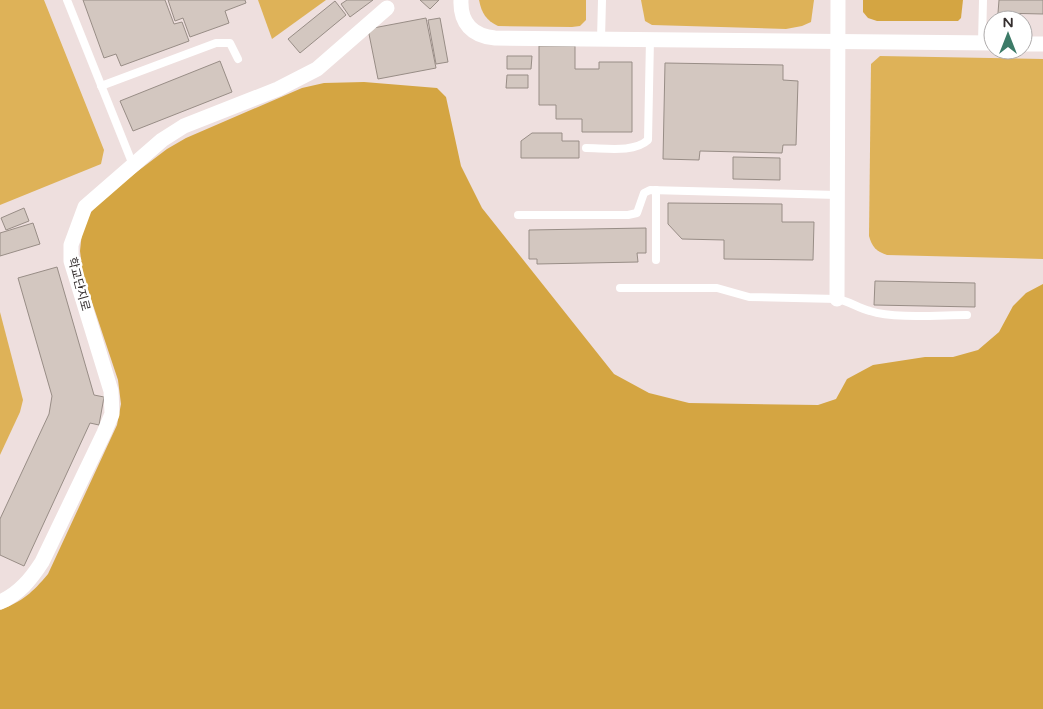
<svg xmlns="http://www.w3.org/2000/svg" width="1043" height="709" font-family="'Varela Round','Noto Sans KR',sans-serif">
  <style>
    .green { fill: #deb258 }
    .forest { fill: #d4a542 }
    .building { fill: #d3c7c0; stroke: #988d86 }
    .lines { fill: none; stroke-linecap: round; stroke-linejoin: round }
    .service { stroke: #fff; stroke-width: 8 }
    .minor { stroke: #fff; stroke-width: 15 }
    .labels { text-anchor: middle; stroke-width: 5; stroke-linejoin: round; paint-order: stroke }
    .street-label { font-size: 12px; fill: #342e2e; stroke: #fff }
  </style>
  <rect width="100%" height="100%" fill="#eedfde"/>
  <g class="green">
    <path d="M 0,0 L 44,0 L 104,150 L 101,164 L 0,205 Z"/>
    <path d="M 258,0 L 326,0 L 272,39 Z"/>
    <path d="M 479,0 L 586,0 L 586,20 L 580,26 L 572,27 L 498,26 C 486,20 482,14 479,0 Z"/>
    <path d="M 641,0 L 814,0 L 811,22 L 802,26 L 786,29 L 652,25 L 645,21 Z"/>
    <path d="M 880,56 L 1043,59 L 1043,259 L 887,255 C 876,251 872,247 869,236 L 871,64 Z"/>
    <path d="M 0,312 L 23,400 L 20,412 L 0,455 Z"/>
  </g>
  <g class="forest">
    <path d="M 863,0 L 963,0 L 961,18 L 958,21 L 877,21 L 868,18 L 863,12 Z"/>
    <path d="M 364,82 L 437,88 L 446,97 L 461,166 L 482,208 L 614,374 L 649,393 L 689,403 L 818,405 L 836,399 L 847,379 L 873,365 L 925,357 L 953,357 L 978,350 L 999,332 L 1013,306 L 1026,293 L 1043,284 L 1043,709 L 0,709 L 0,610 C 23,601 32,593 48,574 L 117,425 L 121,404 L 118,380 L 83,275 L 80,251 L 82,232 L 90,213 L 105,196 L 167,149 L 186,138 L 302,88 L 324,83 Z"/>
  </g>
  <g class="building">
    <path d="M 83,0 L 165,0 L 174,24 L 182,22 L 189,41 L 121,66 L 116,54 L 104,58 Z"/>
    <path d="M 168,0 L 245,0 L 246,3 L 225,11 L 229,23 L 190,37 L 183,18 L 175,21 Z"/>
    <path d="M 347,0 L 373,0 L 350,17 L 341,4 Z"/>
    <path d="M 420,0 L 439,0 L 430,9 Z"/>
    <path d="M 999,0 L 1043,0 L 1043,14 L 998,13 Z"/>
    <path d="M 335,1 L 346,15 L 300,53 L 288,39 Z"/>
    <path d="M 426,18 L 436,68 L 378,79 L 368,29 Z"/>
    <path d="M 440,18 L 448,62 L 436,64 L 428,20 Z"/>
    <path d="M 539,46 L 575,46 L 575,69 L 599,69 L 599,62 L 632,62 L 632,132 L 582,132 L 582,119 L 556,119 L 556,105 L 539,105 Z"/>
    <path d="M 507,56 L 532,56 L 531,69 L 507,69 Z"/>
    <path d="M 220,61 L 232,92 L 133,131 L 120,101 Z"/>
    <path d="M 665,63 L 783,65 L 783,80 L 798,81 L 796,145 L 783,145 L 782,153 L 700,151 L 699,160 L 663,159 Z"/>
    <path d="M 507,75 L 528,75 L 528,88 L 506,88 Z"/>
    <path d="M 532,133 L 562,133 L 562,141 L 579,141 L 579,158 L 521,158 L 521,141 Z"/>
    <path d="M 733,157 L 780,158 L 780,180 L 733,179 Z"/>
    <path d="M 668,203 L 782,204 L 782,222 L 814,222 L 813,260 L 724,259 L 724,240 L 682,239 L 668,224 Z"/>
    <path d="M 24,208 L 29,221 L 6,230 L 1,218 Z"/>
    <path d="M 33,223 L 40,244 L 0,256 L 0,233 Z"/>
    <path d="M 646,228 L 646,253 L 637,253 L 638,262 L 537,264 L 537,259 L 529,259 L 529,230 Z"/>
    <path d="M 57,267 L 94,395 L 104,397 L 99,425 L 90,423 L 24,566 L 0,555 L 0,519 L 49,414 L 52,396 L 18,278 Z"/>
    <path d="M 875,281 L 975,283 L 975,307 L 874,305 Z"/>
  </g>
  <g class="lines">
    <g class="service">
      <path d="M 67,0 L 133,165"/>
      <path d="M 601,39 L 602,0"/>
      <path d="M 982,43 L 983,0"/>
      <path d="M 101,86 L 216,43 L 230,43 L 238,59"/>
      <path d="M 586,148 C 605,148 634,153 648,140 L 650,39"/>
      <path d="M 656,190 L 656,260"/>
      <path d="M 518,215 L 628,215 L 637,213 L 644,193 L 650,190 L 837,195"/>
      <path d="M 620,288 L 717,288 L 749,297 L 837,299 C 849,301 858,308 870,311 C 894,319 940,315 967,315"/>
    </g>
    <g class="minor">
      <path d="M 461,0 C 460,23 472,36 495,38 L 993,43"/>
      <path d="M 1023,44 L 1043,44"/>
      <path d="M 837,299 L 838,0"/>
      <path d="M 0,602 C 19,594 31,579 42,562 L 104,433 L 112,414 L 111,391 L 71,261 L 71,245 L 85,207 L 162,140 L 184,126 L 278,89 L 317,69 L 387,8"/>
    </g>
  </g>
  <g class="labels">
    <g class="street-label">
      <text transform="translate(79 284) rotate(75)" y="4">학교단지로</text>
    </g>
  </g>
  <g transform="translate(1008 35)"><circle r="24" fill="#ffffff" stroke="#aeabab"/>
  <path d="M0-4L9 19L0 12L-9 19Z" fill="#3d7b68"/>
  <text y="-8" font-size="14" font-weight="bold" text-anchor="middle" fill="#342e2e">N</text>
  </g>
</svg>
